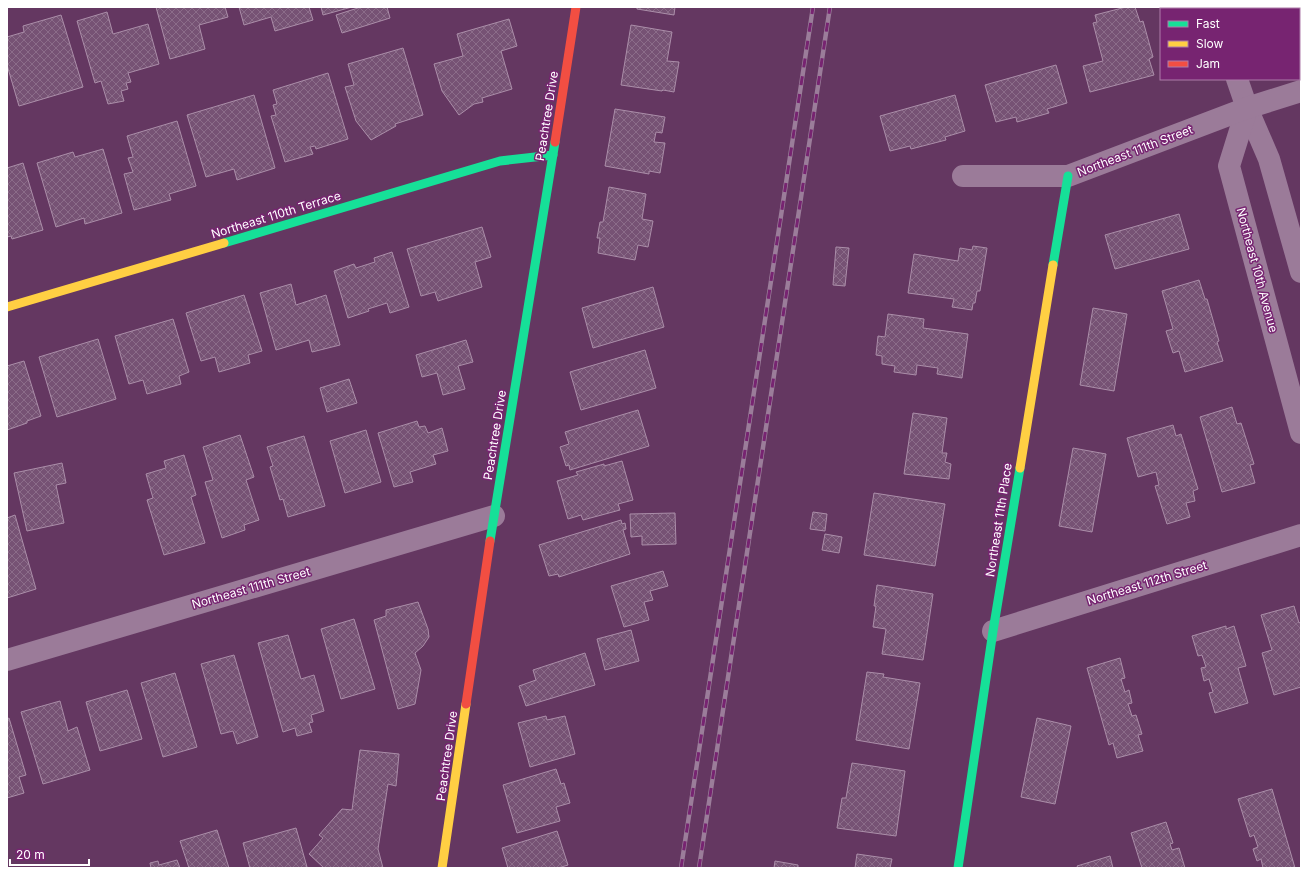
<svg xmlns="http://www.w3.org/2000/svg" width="1308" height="875" font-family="Inter,sans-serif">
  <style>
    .building { fill: url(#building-cross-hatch); stroke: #ab8ea9 }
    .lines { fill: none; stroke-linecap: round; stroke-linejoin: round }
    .street { stroke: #9b7b99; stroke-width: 22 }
    .fast { stroke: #16e098; stroke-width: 9 }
    .slow { stroke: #ffcf43; stroke-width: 9 }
    .jam { stroke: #f24e42; stroke-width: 9 }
    .rail-casing { stroke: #9b7d9a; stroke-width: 4.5 }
    .rail { stroke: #772471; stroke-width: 3; stroke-dasharray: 9; stroke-linecap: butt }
    .labels { text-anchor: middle; stroke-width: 3; stroke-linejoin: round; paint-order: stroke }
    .street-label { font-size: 12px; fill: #fff; stroke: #772471 }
  </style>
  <defs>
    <pattern id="building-cross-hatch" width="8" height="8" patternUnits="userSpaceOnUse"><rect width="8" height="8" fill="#765274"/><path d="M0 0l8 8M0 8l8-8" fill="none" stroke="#8b6c89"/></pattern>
  </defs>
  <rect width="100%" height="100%" fill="#643761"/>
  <g class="building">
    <path d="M 156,7 L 225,7 L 228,17 L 199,25 L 205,49 L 170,59 Z"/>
    <path d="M 239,7 L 309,7 L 313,20 L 275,31 L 271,17 L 244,25 Z"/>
    <path d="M 321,7 L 352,7 L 323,15 Z"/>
    <path d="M 361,7 L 387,7 L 390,18 L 342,33 L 336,15 Z"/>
    <path d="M 637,7 L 675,7 L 674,15 L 637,9 Z"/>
    <path d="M 1126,7 L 1135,7 L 1140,22 L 1143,21 L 1153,57 L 1149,59 L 1154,75 L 1090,92 L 1083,66 L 1103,61 L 1093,23 L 1097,22 L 1095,15 Z"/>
    <path d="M 1280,7 L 1301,7 L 1301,12 L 1299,12 L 1299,9 L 1280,9 Z"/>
    <path d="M 107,12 L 113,34 L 148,24 L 159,64 L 128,73 L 131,82 L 126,83 L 128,89 L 121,91 L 124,101 L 108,104 L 101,81 L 95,83 L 77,21 Z"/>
    <path d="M 61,15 L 83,87 L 19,106 L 7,65 L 7,37 L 24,32 L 23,26 Z"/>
    <path d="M 509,19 L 517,46 L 501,51 L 512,89 L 482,98 L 483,102 L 474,104 L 459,115 L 442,91 L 434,64 L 463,56 L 457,34 Z"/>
    <path d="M 631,25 L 672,32 L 667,61 L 679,62 L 674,92 L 663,90 L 662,91 L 621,85 Z"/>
    <path d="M 403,48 L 423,115 L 395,124 L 396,126 L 371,140 L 356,121 L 345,87 L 354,85 L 348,64 Z"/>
    <path d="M 1056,65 L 1067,103 L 1047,109 L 1049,113 L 1017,122 L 1016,117 L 996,122 L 985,85 Z"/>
    <path d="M 328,73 L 348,139 L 316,149 L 315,146 L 310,147 L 313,154 L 285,162 L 271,116 L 276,115 L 273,105 L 277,104 L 273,90 Z"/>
    <path d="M 254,95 L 275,168 L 237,180 L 234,169 L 206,177 L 187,115 Z"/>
    <path d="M 955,95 L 965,131 L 945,137 L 946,140 L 911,149 L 910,146 L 890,151 L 880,116 Z"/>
    <path d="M 615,109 L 665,117 L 662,133 L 656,132 L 654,142 L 665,143 L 660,173 L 649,171 L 649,174 L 605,166 Z"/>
    <path d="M 177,121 L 196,186 L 169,194 L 171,200 L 134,210 L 124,174 L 133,172 L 128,158 L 133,157 L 127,136 Z"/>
    <path d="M 103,149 L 122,213 L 85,224 L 84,218 L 56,227 L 37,163 L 73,152 L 75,157 Z"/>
    <path d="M 23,163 L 43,230 L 12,239 L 11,236 L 7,237 L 7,168 Z"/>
    <path d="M 609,187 L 646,194 L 642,219 L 653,221 L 648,247 L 638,245 L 635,260 L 598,253 L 600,238 L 597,238 L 600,222 L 603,222 Z"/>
    <path d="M 1179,214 L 1189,249 L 1115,269 L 1105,235 Z"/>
    <path d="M 482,227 L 491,257 L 475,262 L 482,287 L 438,301 L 435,292 L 421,296 L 407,249 Z"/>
    <path d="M 973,246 L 987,248 L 980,291 L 977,291 L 975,303 L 973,303 L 972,310 L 952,307 L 954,299 L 908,293 L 914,254 L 958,261 L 960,248 L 972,250 Z"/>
    <path d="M 836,247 L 849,248 L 845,286 L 833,285 Z"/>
    <path d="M 392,252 L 409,307 L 390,313 L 387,303 L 368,309 L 369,311 L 348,318 L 334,271 L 354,264 L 356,268 L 375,262 L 374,258 Z"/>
    <path d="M 1199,280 L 1205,299 L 1207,299 L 1219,341 L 1217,342 L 1223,361 L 1185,372 L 1179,351 L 1173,353 L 1166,331 L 1173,329 L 1162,291 Z"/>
    <path d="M 291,284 L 296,305 L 326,295 L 340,345 L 312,352 L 309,340 L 276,350 L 260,293 Z"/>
    <path d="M 653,287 L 664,327 L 593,348 L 582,308 Z"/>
    <path d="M 244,295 L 262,351 L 248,355 L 250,363 L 219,372 L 215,357 L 201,361 L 186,313 Z"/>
    <path d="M 1093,308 L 1127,314 L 1114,391 L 1080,385 Z"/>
    <path d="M 888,314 L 924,319 L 923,328 L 968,334 L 962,378 L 937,374 L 938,368 L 917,365 L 916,375 L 894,372 L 895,366 L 882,364 L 882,356 L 876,355 L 878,336 L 885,337 Z"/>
    <path d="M 173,319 L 189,372 L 179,376 L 181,384 L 147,394 L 143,380 L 129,384 L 115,336 Z"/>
    <path d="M 98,339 L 116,399 L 57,417 L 39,357 Z"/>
    <path d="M 466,340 L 473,362 L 458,366 L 465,389 L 443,395 L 437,373 L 422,377 L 416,355 Z"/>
    <path d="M 645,350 L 656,388 L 581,410 L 570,372 Z"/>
    <path d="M 24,361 L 41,416 L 27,421 L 27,423 L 7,430 L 7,366 Z"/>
    <path d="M 349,379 L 357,403 L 327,412 L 320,388 Z"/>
    <path d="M 1232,407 L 1237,424 L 1241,423 L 1254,464 L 1250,465 L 1255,483 L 1222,492 L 1200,417 Z"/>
    <path d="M 638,410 L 649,446 L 570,470 L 569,465 L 566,466 L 560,447 L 569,444 L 565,432 Z"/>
    <path d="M 913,413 L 947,418 L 942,453 L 947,453 L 945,462 L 951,464 L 949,479 L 904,474 Z"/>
    <path d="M 417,421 L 419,427 L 425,426 L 428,433 L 442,428 L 448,451 L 433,455 L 436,464 L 410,472 L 413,482 L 394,487 L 378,433 Z"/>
    <path d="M 1173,425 L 1176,436 L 1181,434 L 1198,489 L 1193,491 L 1195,501 L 1186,503 L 1190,517 L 1167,524 L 1155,486 L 1159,485 L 1156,472 L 1138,477 L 1127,438 Z"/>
    <path d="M 366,430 L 381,482 L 345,493 L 330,441 Z"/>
    <path d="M 240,435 L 254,477 L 246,480 L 259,520 L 244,525 L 245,530 L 222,538 L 205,482 L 213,480 L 203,447 Z"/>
    <path d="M 304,436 L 325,506 L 288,517 L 283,499 L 280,500 L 270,467 L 273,466 L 267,447 Z"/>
    <path d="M 1073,448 L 1106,454 L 1092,532 L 1059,526 Z"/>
    <path d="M 184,455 L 196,495 L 191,497 L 205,543 L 164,555 L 147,500 L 153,498 L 146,474 L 166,468 L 164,461 Z"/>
    <path d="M 622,461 L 633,500 L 618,504 L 620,510 L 583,520 L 581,515 L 568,519 L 557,481 L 578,475 L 576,472 L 604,464 L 604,466 Z"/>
    <path d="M 62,463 L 66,483 L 56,485 L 64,523 L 27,531 L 14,473 Z"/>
    <path d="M 874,493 L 945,504 L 935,566 L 864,555 Z"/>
    <path d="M 813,512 L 827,514 L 825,531 L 810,529 Z"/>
    <path d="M 675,513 L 676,544 L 642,545 L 642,536 L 631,537 L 630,514 Z"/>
    <path d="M 15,515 L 36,589 L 7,598 L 7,518 Z"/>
    <path d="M 621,520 L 622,524 L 625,523 L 626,529 L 623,530 L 630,554 L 559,577 L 558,574 L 549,576 L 539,545 Z"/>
    <path d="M 825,534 L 842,537 L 839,553 L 822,550 Z"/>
    <path d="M 663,571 L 668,586 L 650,591 L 653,600 L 644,602 L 649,620 L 624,627 L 611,586 Z"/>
    <path d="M 877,585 L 933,594 L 923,660 L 882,654 L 886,629 L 873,627 L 876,606 L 874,606 Z"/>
    <path d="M 418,602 L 428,629 L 429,637 L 423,646 L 415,653 L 421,670 L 415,704 L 398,709 L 374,620 L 386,616 L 386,610 Z"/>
    <path d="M 1294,606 L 1299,623 L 1301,622 L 1301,687 L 1274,695 L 1262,653 L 1272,650 L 1261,615 Z"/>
    <path d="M 354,619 L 375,689 L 341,699 L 321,629 Z"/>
    <path d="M 1226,626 L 1226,629 L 1234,626 L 1246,666 L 1238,668 L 1248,703 L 1215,713 L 1209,693 L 1213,692 L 1209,679 L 1204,681 L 1201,668 L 1206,667 L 1202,655 L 1198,656 L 1192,636 Z"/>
    <path d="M 631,630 L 639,661 L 605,670 L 597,639 Z"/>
    <path d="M 288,635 L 301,679 L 314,675 L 324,711 L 311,715 L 313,722 L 309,723 L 312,732 L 297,736 L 295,728 L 283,732 L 258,643 Z"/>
    <path d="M 585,653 L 595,685 L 526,706 L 519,686 L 536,680 L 533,670 Z"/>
    <path d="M 234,655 L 258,737 L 237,744 L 233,731 L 221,734 L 201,664 Z"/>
    <path d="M 1120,658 L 1125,678 L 1121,679 L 1125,692 L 1129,690 L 1132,703 L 1128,704 L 1132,716 L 1136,715 L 1142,734 L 1138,735 L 1143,751 L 1117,758 L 1113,743 L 1109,745 L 1087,668 Z"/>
    <path d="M 867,672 L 884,674 L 883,677 L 920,683 L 909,749 L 856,740 Z"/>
    <path d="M 175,673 L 197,747 L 163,757 L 141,683 Z"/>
    <path d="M 127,690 L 142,739 L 100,751 L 86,702 Z"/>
    <path d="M 60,701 L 68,731 L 77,727 L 90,770 L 43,784 L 21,712 Z"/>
    <path d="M 546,716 L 547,720 L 565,716 L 575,754 L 530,767 L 518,723 Z"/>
    <path d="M 9,718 L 26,775 L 19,777 L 24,793 L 7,798 L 7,719 Z"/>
    <path d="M 1037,718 L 1071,726 L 1055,804 L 1021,797 Z"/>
    <path d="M 360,750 L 399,754 L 396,786 L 388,784 L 378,849 L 383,868 L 324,868 L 309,854 L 323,838 L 319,835 L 342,809 L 352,810 Z"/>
    <path d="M 852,763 L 905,771 L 896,836 L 837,828 L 842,798 L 846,798 Z"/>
    <path d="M 556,769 L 561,784 L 564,783 L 570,803 L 556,807 L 560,821 L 517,833 L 503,785 Z"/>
    <path d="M 1272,789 L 1295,868 L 1263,868 L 1261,859 L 1257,861 L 1253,849 L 1258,847 L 1254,835 L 1250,837 L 1238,799 Z"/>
    <path d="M 1166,822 L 1173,843 L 1170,844 L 1172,850 L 1179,848 L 1185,868 L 1142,868 L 1131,833 Z"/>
    <path d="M 296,828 L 307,867 L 302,868 L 250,868 L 243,843 Z"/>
    <path d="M 217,830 L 229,868 L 189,868 L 180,841 Z"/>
    <path d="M 557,831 L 568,865 L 558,868 L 508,868 L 502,848 Z"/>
    <path d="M 857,854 L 892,859 L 890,868 L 855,868 Z"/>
    <path d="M 1110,856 L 1113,868 L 1078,868 L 1077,866 Z"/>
    <path d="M 177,860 L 180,868 L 151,868 L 150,863 L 158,861 L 159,865 Z"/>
    <path d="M 775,861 L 798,865 L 798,868 L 774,868 Z"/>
  </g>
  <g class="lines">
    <g class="street">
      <path d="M 1212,7 L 1213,9"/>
      <path d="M 1237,79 L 1247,108 L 1269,159 L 1301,272"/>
      <path d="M 1247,108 L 1229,166 L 1301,433"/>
      <path d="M 963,176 L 1068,176 L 1247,108 L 1301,91"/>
      <path d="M 993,631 L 1301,535"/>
      <path d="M 7,660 L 494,516"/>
    </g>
    <g class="fast">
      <path d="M 224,243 L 500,161 L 553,155"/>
      <path d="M 1053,265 L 1068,176"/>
      <path d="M 490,541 L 555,142"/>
      <path d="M 958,868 L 993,631 L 1020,468"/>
    </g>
    <g class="slow">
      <path d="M 7,307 L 224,243"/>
      <path d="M 1020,468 L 1053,265"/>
      <path d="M 442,868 L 466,704"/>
    </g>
    <g class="jam">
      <path d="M 555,142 L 576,7"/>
      <path d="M 466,704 L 490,541"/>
    </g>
    <defs>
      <g id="rail">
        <path d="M 681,868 L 813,7"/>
        <path d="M 699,868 L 830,7"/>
      </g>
    </defs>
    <use href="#rail" class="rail-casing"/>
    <use href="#rail" class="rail"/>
  </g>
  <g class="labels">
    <g class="street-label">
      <text transform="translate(547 116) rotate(-81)" y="4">Peachtree Drive</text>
      <text transform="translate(1135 151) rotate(-21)" y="4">Northeast 111th Street</text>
      <text transform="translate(276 215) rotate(-17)" y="4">Northeast 110th Terrace</text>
      <text transform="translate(1257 270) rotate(75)" y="4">Northeast 10th Avenue</text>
      <text transform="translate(495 435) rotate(-81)" y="4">Peachtree Drive</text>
      <text transform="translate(999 520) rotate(-81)" y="4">Northeast 11th Place</text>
      <text transform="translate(1147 583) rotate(-17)" y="4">Northeast 112th Street</text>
      <text transform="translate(251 588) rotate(-16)" y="4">Northeast 111th Street</text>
      <text transform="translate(447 756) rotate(-82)" y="4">Peachtree Drive</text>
    </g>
  </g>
  <rect width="1308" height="875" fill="none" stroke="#ffffff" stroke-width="16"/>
  <rect x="1160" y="8" width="140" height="72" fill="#772471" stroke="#ad7caa"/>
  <rect x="1168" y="21" width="20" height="6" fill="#16e098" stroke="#ad7caa"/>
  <text x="1196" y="28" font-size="12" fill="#ffffff">Fast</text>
  <rect x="1168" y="41" width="20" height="6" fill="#ffcf43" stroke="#ad7caa"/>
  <text x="1196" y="48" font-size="12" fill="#ffffff">Slow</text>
  <rect x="1168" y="61" width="20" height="6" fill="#f24e42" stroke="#ad7caa"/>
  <text x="1196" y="68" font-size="12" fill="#ffffff">Jam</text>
  <path d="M10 859v6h79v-6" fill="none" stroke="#ffffff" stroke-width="2"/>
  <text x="16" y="859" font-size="12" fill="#ffffff" stroke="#772471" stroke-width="3" paint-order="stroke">20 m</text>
</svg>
